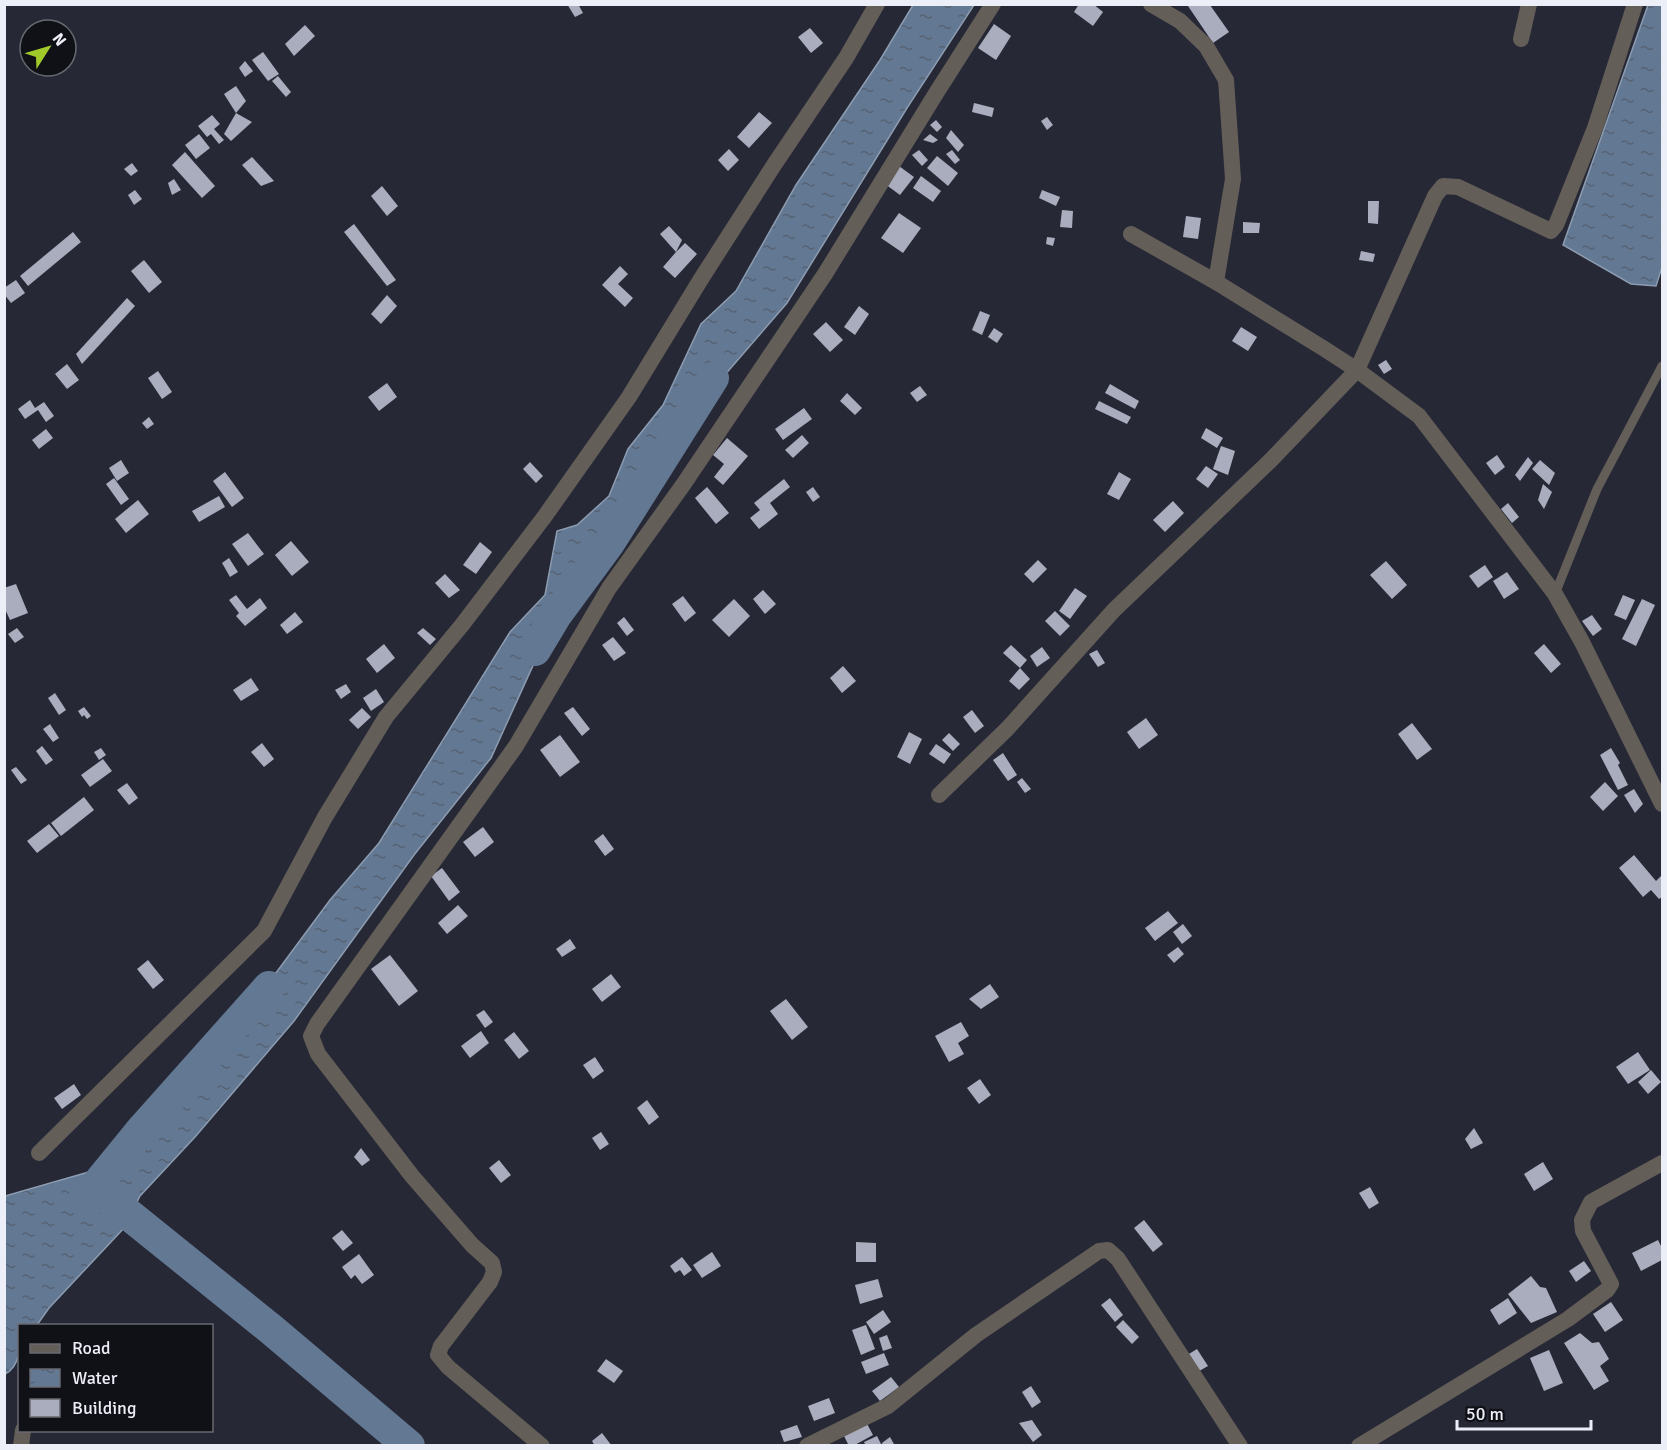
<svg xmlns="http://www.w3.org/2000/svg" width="1667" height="1450" font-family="Signika,sans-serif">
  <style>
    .water { fill: url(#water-ripples); stroke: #8c9cb1; stroke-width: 1.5 }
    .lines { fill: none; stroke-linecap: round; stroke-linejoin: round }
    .river { stroke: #637893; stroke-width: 32 }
    .building { fill: #aaadbe }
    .service { stroke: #645e59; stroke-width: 9 }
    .minor { stroke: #645e59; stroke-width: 16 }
  </style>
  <defs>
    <pattern id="water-ripples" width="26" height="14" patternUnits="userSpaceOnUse" patternTransform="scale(1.5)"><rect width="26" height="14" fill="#637893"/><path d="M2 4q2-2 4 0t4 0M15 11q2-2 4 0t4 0" fill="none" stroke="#566272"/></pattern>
  </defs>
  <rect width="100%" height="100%" fill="#262835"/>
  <g class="water">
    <path d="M 913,5 L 974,5 L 907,108 L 787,303 L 691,414 L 609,543 L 556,615 L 491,758 L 414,855 L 294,1021 L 195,1137 L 140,1196 L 124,1228 L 49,1308 L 37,1325 L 20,1326 C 20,1341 22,1366 5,1374 L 5,1196 L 113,1165 L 151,1129 L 187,1080 L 241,1020 L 330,900 L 379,843 L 510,632 L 545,595 L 557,531 L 577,525 L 609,496 L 628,449 L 663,405 L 701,324 L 736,291 L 796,185 L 880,60 Z"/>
    <path d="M 1648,5 L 1662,5 L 1662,267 L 1656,286 L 1631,284 L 1563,245 Z"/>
  </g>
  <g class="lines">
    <g class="river">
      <path d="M 535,650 L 556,615 L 609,543 L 713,378"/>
      <path d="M 97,1189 L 272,1330 L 409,1446"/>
      <path d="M 85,1194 L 95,1187 L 139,1133 L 269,987"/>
    </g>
  </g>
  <g class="building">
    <path d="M 567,4 L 578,4 L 583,13 L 575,17 Z"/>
    <path d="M 1079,4 L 1093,4 L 1103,12 L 1093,26 L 1074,12 Z"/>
    <path d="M 1190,5 L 1210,5 L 1229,32 L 1213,43 L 1188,6 Z"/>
    <path d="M 994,24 L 1011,36 L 996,60 L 978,48 Z"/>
    <path d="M 305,25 L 315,36 L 294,56 L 285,44 Z"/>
    <path d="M 810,28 L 823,43 L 811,53 L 798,37 Z"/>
    <path d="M 263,52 L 279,74 L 268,81 L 252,60 Z"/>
    <path d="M 245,61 L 253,71 L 245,77 L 239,68 Z"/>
    <path d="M 278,76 L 291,92 L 286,97 L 272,81 Z"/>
    <path d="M 236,86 L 246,101 L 236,113 L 224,94 Z"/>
    <path d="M 974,103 L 994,108 L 992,117 L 972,112 Z"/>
    <path d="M 759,112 L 772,123 L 749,148 L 737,137 Z"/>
    <path d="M 236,113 L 252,122 L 231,141 L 224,134 Z"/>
    <path d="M 212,115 L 220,124 L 214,129 L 224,140 L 219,144 L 211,134 L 207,137 L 198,126 Z"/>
    <path d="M 1047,117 L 1053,125 L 1047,130 L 1041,121 Z"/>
    <path d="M 936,120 L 942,127 L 937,132 L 930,125 Z"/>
    <path d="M 951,130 L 964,145 L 958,152 L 946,138 Z"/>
    <path d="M 199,134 L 210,148 L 196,159 L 185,145 Z"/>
    <path d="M 930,134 L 938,140 L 933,143 L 923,140 Z"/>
    <path d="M 729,149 L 739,160 L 728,171 L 718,160 Z"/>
    <path d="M 919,150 L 928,160 L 922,166 L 912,155 Z"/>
    <path d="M 952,150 L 960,160 L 955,164 L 946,154 Z"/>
    <path d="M 185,152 L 215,186 L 202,198 L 172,165 Z"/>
    <path d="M 937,156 L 958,173 L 948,186 L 927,168 Z"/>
    <path d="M 252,157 L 274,181 L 261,186 L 242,165 Z"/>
    <path d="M 132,163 L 138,171 L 131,176 L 124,169 Z"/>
    <path d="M 899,166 L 914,177 L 900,195 L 885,184 Z"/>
    <path d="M 921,176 L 941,191 L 933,202 L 913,188 Z"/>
    <path d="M 174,179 L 181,190 L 172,195 L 168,183 Z"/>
    <path d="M 382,186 L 398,206 L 387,216 L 371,196 Z"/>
    <path d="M 135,190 L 142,199 L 134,205 L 128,195 Z"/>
    <path d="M 1042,190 L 1060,197 L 1056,206 L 1039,198 Z"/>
    <path d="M 1368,201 L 1379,201 L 1378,224 L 1368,223 Z"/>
    <path d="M 1062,210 L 1073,211 L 1072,228 L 1060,227 Z"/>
    <path d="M 899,213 L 921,228 L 903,253 L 881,238 Z"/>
    <path d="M 1186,216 L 1201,218 L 1198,239 L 1183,237 Z"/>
    <path d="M 1243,222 L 1260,223 L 1259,233 L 1243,233 Z"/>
    <path d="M 354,224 L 396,280 L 387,286 L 344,232 Z"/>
    <path d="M 669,226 L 682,240 L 676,252 L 685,243 L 697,254 L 675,278 L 663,267 L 676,252 L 660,234 Z"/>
    <path d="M 73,232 L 81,242 L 28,286 L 20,276 Z"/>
    <path d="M 1047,237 L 1055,238 L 1053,246 L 1046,244 Z"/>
    <path d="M 1361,251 L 1375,254 L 1373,262 L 1359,260 Z"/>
    <path d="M 144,260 L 162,282 L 149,293 L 131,271 Z"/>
    <path d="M 620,266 L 628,274 L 618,284 L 633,298 L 625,307 L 602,285 Z"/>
    <path d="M 16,280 L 25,293 L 11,303 L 4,294 L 4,288 Z"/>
    <path d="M 387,295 L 397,306 L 381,324 L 371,314 Z"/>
    <path d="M 127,298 L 135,306 L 82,364 L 76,354 Z"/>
    <path d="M 859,306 L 869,314 L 855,335 L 844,327 Z"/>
    <path d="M 980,311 L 990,315 L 982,335 L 972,330 Z"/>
    <path d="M 826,322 L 843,340 L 830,352 L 813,334 Z"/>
    <path d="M 1241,327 L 1257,337 L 1248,351 L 1232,341 Z"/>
    <path d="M 994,328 L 1003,334 L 997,343 L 988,337 Z"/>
    <path d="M 1386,360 L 1392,369 L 1384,374 L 1378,365 Z"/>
    <path d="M 67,364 L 79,380 L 67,389 L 55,374 Z"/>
    <path d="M 158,371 L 172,392 L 162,399 L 148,378 Z"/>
    <path d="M 387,383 L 397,397 L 379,411 L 368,397 Z"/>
    <path d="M 1110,384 L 1139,401 L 1135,409 L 1105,393 Z"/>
    <path d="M 920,386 L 927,395 L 917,402 L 910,393 Z"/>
    <path d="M 847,393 L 862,408 L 855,415 L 840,401 Z"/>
    <path d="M 30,400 L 35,408 L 44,402 L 54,416 L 46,422 L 38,410 L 25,419 L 18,409 Z"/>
    <path d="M 1099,401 L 1131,417 L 1127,424 L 1095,409 Z"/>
    <path d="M 804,408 L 812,419 L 783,440 L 775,429 Z"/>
    <path d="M 149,417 L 154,424 L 147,429 L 142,423 Z"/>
    <path d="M 1206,428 L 1223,438 L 1217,448 L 1201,438 Z"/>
    <path d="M 46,429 L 53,438 L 39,449 L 32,440 Z"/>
    <path d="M 802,435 L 809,443 L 793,458 L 785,450 Z"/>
    <path d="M 727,438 L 748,456 L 723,485 L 714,477 L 724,464 L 713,455 Z"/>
    <path d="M 1221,446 L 1235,451 L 1228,475 L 1213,469 Z"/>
    <path d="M 1497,455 L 1505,467 L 1495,475 L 1486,463 Z"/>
    <path d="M 1528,457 L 1533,463 L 1520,481 L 1515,475 Z"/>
    <path d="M 121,460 L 129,473 L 117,481 L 109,468 Z"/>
    <path d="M 1540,460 L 1555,473 L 1549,485 L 1532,469 Z"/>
    <path d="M 530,462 L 543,476 L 536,483 L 523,469 Z"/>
    <path d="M 1206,466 L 1218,474 L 1208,488 L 1196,479 Z"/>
    <path d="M 225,472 L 244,498 L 232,507 L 213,481 Z"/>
    <path d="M 1119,472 L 1131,479 L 1119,500 L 1107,494 Z"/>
    <path d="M 114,478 L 129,499 L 121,505 L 106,484 Z"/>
    <path d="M 784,479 L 790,487 L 770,503 L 778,514 L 759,529 L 750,518 L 760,510 L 754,503 Z"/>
    <path d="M 1543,484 L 1552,492 L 1544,509 L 1538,500 Z"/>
    <path d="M 707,487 L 729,513 L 716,524 L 695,498 Z"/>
    <path d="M 813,487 L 820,497 L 813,502 L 806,492 Z"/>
    <path d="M 219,496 L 225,507 L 199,522 L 192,511 Z"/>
    <path d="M 138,500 L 149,514 L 126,533 L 115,519 Z"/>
    <path d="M 1173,501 L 1184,513 L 1165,532 L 1153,520 Z"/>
    <path d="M 1508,503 L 1519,517 L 1512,523 L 1501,509 Z"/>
    <path d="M 248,533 L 264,554 L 248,566 L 232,544 Z"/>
    <path d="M 291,541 L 309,562 L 292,576 L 275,555 Z"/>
    <path d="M 480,542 L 492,552 L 476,574 L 463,565 Z"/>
    <path d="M 229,558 L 238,572 L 230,577 L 222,563 Z"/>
    <path d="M 1038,560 L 1047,569 L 1033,583 L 1024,574 Z"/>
    <path d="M 1386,561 L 1407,585 L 1392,599 L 1370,575 Z"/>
    <path d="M 1485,565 L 1493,577 L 1478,588 L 1469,576 Z"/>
    <path d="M 1507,572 L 1519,589 L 1504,599 L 1493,581 Z"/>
    <path d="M 445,574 L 460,590 L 449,598 L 435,583 Z"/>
    <path d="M 16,584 L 28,613 L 10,620 L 4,607 L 4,588 Z"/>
    <path d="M 1075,588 L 1087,596 L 1070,619 L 1059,611 Z"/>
    <path d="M 763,590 L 776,604 L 765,614 L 753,599 Z"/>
    <path d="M 236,595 L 247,609 L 260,598 L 267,608 L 245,626 L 236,616 L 239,613 L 229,600 Z"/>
    <path d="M 1623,595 L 1635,600 L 1626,620 L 1614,615 Z"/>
    <path d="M 683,596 L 696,613 L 685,622 L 672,604 Z"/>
    <path d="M 734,599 L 750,616 L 729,637 L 712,620 Z"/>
    <path d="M 1642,599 L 1655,605 L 1636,646 L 1622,639 Z"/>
    <path d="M 1055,611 L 1070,626 L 1060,636 L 1045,621 Z"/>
    <path d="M 295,612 L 303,622 L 287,634 L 280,625 Z"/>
    <path d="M 1592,615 L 1602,629 L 1593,636 L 1582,621 Z"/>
    <path d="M 624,617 L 634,630 L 627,636 L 617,623 Z"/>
    <path d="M 17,628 L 24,637 L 15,643 L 8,634 Z"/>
    <path d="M 423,628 L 436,639 L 430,645 L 417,633 Z"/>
    <path d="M 613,637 L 626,653 L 614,661 L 602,645 Z"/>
    <path d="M 384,644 L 395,658 L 377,673 L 366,659 Z"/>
    <path d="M 1544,644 L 1561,664 L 1551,673 L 1534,653 Z"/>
    <path d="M 1011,645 L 1027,660 L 1020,668 L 1003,653 Z"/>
    <path d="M 1042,647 L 1050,658 L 1037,667 L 1030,656 Z"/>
    <path d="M 1097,650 L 1105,663 L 1098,667 L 1089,654 Z"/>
    <path d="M 843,666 L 856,681 L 842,693 L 830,678 Z"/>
    <path d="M 1020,668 L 1030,679 L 1019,690 L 1009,681 Z"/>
    <path d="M 251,678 L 259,690 L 241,701 L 233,690 Z"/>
    <path d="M 346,684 L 351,692 L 341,699 L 335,690 Z"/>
    <path d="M 376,689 L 384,702 L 371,711 L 363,698 Z"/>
    <path d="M 55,693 L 66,710 L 59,715 L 48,698 Z"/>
    <path d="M 84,707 L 91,716 L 87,719 L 84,715 L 82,717 L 78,711 Z"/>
    <path d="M 573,707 L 590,729 L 582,736 L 564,713 Z"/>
    <path d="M 362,708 L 371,717 L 358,729 L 349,720 Z"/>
    <path d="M 972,710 L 984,726 L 975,733 L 963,717 Z"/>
    <path d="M 1146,718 L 1158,735 L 1139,749 L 1127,732 Z"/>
    <path d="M 1412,723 L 1432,749 L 1417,760 L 1398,734 Z"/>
    <path d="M 50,724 L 59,738 L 53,742 L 43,729 Z"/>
    <path d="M 909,732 L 922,739 L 910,764 L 897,757 Z"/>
    <path d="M 949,733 L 960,744 L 953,751 L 942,740 Z"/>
    <path d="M 560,735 L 580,762 L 560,777 L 540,750 Z"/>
    <path d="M 262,743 L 274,759 L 264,767 L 251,752 Z"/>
    <path d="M 936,744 L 951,754 L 944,764 L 929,754 Z"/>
    <path d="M 42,746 L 53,760 L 46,765 L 36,751 Z"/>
    <path d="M 101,748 L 106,755 L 99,760 L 94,752 Z"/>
    <path d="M 1611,748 L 1620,763 L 1618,765 L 1628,785 L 1618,790 L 1600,755 Z"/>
    <path d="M 1003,753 L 1017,775 L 1008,781 L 993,760 Z"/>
    <path d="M 103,759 L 112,771 L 90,787 L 81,775 Z"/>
    <path d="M 16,767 L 27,780 L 21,784 L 11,770 Z"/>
    <path d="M 1022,778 L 1031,789 L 1025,793 L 1017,782 Z"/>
    <path d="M 1605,782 L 1618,796 L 1603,811 L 1590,797 Z"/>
    <path d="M 127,783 L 138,798 L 129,805 L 117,790 Z"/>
    <path d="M 1634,789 L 1643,804 L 1635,813 L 1624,795 Z"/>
    <path d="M 84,797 L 94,810 L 61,836 L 51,823 Z"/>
    <path d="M 49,824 L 59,836 L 37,853 L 27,841 Z"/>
    <path d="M 483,827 L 494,842 L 475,857 L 463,842 Z"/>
    <path d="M 603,834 L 614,849 L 605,856 L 594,841 Z"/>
    <path d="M 1634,855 L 1656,881 L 1662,875 L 1662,897 L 1659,899 L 1651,890 L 1643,897 L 1619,868 Z"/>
    <path d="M 442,868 L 460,892 L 449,901 L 431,876 Z"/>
    <path d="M 458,905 L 468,916 L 447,934 L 438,923 Z"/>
    <path d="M 1168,911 L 1178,923 L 1155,941 L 1145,928 Z"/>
    <path d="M 1183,924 L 1192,936 L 1182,944 L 1173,932 Z"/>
    <path d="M 570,939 L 576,948 L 562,957 L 556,949 Z"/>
    <path d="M 1178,947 L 1184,954 L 1174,963 L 1167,955 Z"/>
    <path d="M 390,955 L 418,991 L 399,1006 L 371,969 Z"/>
    <path d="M 148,960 L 164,980 L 153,989 L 137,969 Z"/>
    <path d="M 611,974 L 621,987 L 602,1002 L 592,989 Z"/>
    <path d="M 990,984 L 999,997 L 981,1009 L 969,999 Z"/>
    <path d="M 786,999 L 808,1027 L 792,1040 L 770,1011 Z"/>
    <path d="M 484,1010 L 493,1022 L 485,1028 L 476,1015 Z"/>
    <path d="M 961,1022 L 969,1036 L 958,1043 L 964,1054 L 949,1062 L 935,1036 Z"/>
    <path d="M 481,1031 L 489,1043 L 470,1058 L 461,1046 Z"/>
    <path d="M 514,1032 L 529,1051 L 519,1059 L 504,1040 Z"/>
    <path d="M 1638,1052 L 1650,1070 L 1628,1084 L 1616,1067 Z"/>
    <path d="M 595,1057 L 604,1071 L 593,1079 L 583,1065 Z"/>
    <path d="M 1651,1070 L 1661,1082 L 1648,1094 L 1638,1082 Z"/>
    <path d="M 980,1079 L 991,1095 L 979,1104 L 967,1088 Z"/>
    <path d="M 74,1084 L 81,1095 L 62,1109 L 54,1098 Z"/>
    <path d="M 647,1100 L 659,1117 L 649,1125 L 637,1108 Z"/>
    <path d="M 1474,1128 L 1483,1143 L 1471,1149 L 1465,1139 Z"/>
    <path d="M 601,1132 L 609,1144 L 600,1150 L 592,1138 Z"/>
    <path d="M 361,1148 L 370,1160 L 362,1166 L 354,1157 Z"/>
    <path d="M 499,1160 L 511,1175 L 501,1183 L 489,1168 Z"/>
    <path d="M 1543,1162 L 1553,1179 L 1534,1191 L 1524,1174 Z"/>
    <path d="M 1370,1187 L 1379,1203 L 1369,1209 L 1359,1193 Z"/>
    <path d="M 1144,1220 L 1163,1244 L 1153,1252 L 1134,1228 Z"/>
    <path d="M 342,1230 L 353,1243 L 343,1251 L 332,1238 Z"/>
    <path d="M 1658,1240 L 1662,1248 L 1662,1260 L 1641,1271 L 1632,1253 Z"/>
    <path d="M 856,1242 L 876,1243 L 876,1262 L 856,1262 Z"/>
    <path d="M 712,1252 L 721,1266 L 702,1278 L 693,1265 Z"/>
    <path d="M 359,1254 L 374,1275 L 362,1284 L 355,1275 L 351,1279 L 342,1267 Z"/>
    <path d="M 682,1257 L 692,1270 L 684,1276 L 680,1270 L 675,1273 L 670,1266 Z"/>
    <path d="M 1584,1261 L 1591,1271 L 1576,1282 L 1569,1271 Z"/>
    <path d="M 1531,1276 L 1540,1287 L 1546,1288 L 1557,1312 L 1531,1323 L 1508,1294 Z"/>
    <path d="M 878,1279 L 883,1297 L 860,1304 L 855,1285 Z"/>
    <path d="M 1110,1298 L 1123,1315 L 1115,1322 L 1101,1305 Z"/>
    <path d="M 1508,1298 L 1517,1313 L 1499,1325 L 1490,1310 Z"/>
    <path d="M 1611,1302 L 1623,1320 L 1605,1332 L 1593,1314 Z"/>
    <path d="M 883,1310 L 891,1322 L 874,1334 L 866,1322 Z"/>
    <path d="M 1123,1320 L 1139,1337 L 1132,1344 L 1116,1327 Z"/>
    <path d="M 866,1325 L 875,1349 L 861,1355 L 852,1330 Z"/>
    <path d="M 1580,1333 L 1592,1343 L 1599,1342 L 1609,1359 L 1600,1366 L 1609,1381 L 1594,1390 L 1564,1343 Z"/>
    <path d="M 887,1335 L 892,1348 L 883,1351 L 879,1338 Z"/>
    <path d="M 1197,1349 L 1208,1366 L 1194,1374 L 1184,1357 Z"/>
    <path d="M 1549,1350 L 1563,1383 L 1544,1391 L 1530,1358 Z"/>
    <path d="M 884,1353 L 889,1365 L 866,1374 L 861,1362 Z"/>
    <path d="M 606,1359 L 623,1371 L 614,1383 L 597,1371 Z"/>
    <path d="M 891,1377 L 899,1387 L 880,1401 L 872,1391 Z"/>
    <path d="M 1031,1386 L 1041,1402 L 1032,1408 L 1022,1392 Z"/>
    <path d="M 829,1398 L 835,1413 L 814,1421 L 808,1406 Z"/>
    <path d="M 865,1420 L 873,1435 L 853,1446 L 849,1446 L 842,1432 Z"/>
    <path d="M 1032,1420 L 1042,1435 L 1033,1442 L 1019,1423 Z"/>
    <path d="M 797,1425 L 802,1437 L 784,1442 L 780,1431 Z"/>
    <path d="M 602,1433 L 612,1446 L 595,1446 L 592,1441 Z"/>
    <path d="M 877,1436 L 882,1446 L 866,1446 L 864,1442 Z"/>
    <path d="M 890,1437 L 895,1446 L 883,1446 L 882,1443 Z"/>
  </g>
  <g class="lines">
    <path class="service" d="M 1555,594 L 1597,489 L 1662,366"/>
    <g class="minor">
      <path d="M 1151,4 L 1180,21 L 1206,46 L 1226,80 L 1233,179 L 1216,282"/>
      <path d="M 1521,39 L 1529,4"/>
      <path d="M 1131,234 L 1216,282 L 1323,348 L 1357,370 L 1419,416 L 1555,594 L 1582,642 L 1662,804"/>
      <path d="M 939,795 L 1008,728 L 1114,610 L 1271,460 L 1357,370 L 1435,196 L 1443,186 L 1458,187 L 1551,231 L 1556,225 L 1595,128 L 1635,4"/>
      <path d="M 39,1153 L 264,931 L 325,817 L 386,717 L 462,625 L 545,516 L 629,397 L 701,279 L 774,165 L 846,58 L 877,4"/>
      <path d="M 21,1446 L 23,1430"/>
      <path d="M 542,1446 L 448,1367 L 438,1355 L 441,1346 L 490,1282 L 494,1272 L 492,1263 L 472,1245 L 412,1176 L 318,1054 L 311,1036 L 317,1024 L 516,746 L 609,588 L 683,485 L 825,274 L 935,95 L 993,4"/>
      <path d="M 807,1446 L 888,1406 L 976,1335 L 1099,1251 L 1108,1250 L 1118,1259 L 1240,1446"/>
      <path d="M 1359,1446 L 1568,1319 L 1607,1290 L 1611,1284 L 1583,1231 L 1582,1220 L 1591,1202 L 1662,1163"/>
    </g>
  </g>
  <rect width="1667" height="1450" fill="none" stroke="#edeff8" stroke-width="12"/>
  <rect x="18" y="1324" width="195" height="108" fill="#101117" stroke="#686a71" stroke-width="1.5"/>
  <rect x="30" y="1344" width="30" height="9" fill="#645e59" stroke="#686a71" stroke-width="1.5"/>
  <text x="72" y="1354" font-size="18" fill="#edeff8">Road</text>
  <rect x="30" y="1369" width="30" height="18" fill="url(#water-ripples)" stroke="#686a71" stroke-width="1.5"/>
  <text x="72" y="1384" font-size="18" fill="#edeff8">Water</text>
  <rect x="30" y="1399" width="30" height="18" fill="#aaadbe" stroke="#686a71" stroke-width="1.5"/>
  <text x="72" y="1414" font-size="18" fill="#edeff8">Building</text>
  <g transform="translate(48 48) rotate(53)"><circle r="28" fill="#101117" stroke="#686a71" stroke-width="1.5"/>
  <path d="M0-4.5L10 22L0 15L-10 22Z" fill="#a1c92a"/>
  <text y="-9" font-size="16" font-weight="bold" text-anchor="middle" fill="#edeff8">N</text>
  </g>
  <path d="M1457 1420v9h134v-9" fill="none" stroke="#edeff8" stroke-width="3"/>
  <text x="1466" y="1420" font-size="18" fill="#edeff8" stroke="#101117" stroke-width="4.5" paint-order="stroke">50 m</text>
</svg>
